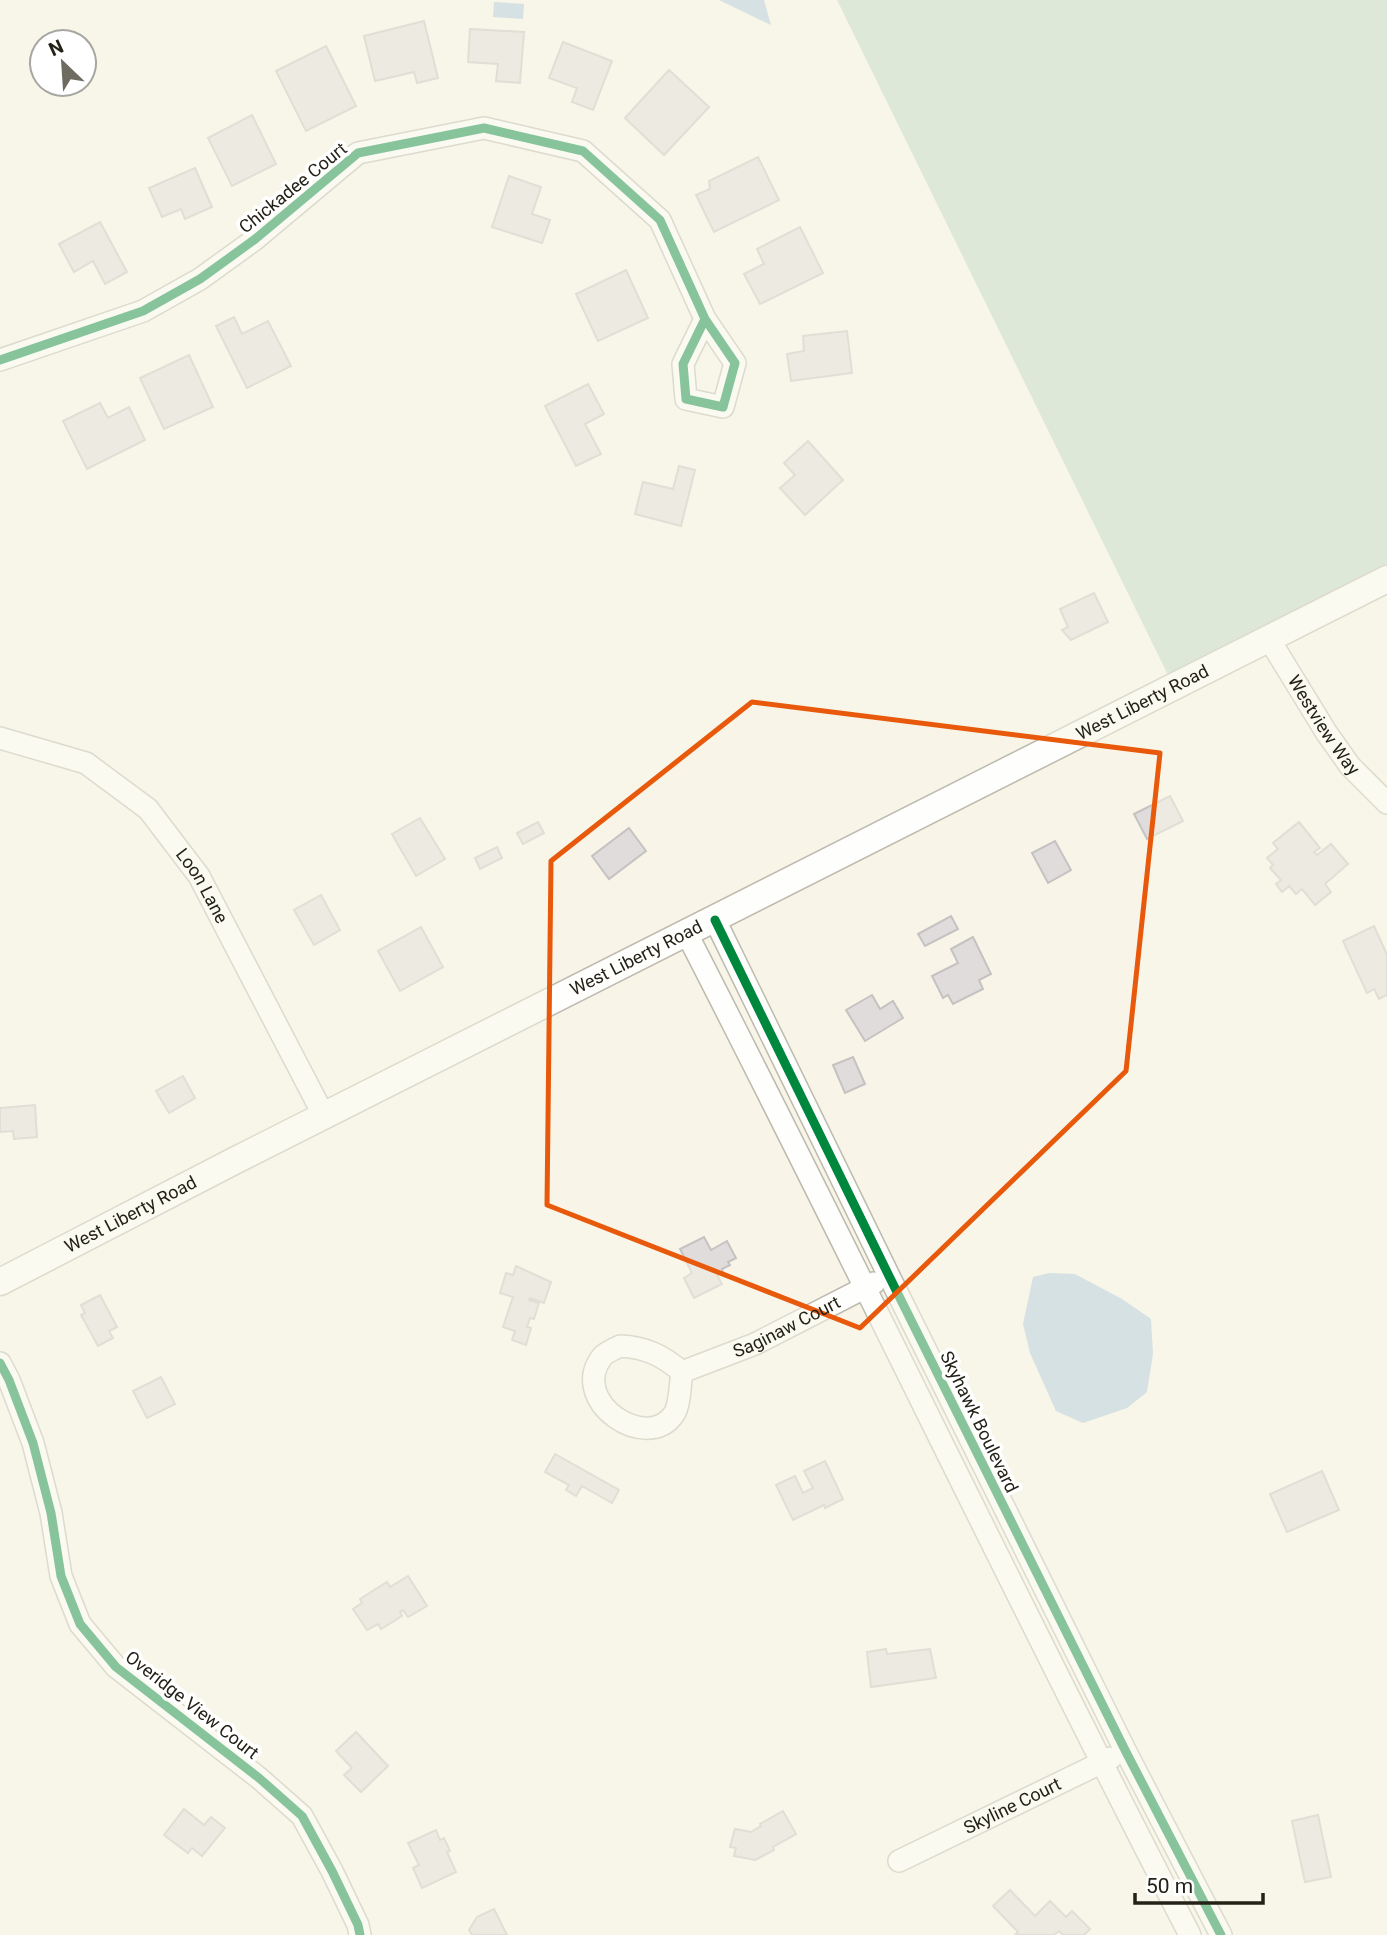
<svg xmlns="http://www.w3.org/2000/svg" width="1387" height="1935" font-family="Roboto,sans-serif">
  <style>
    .forest { fill: #bdd8c5 }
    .water { fill: #acc8db }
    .building { fill: #dfdcdb; stroke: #c5c2c2; stroke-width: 2 }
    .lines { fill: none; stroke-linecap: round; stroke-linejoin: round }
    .minor-casing { stroke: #bdbaae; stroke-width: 24 }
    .major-casing { stroke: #bdbaae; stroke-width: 29 }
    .minor { stroke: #fefefc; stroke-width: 21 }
    .major { stroke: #fefefc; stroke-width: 26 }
    .cycleway-casing { stroke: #fff; stroke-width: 13 }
    .cycleway { stroke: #00873e; stroke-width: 9 }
    .marked { fill: none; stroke: #e8590c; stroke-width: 5; stroke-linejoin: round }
    .labels { text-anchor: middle; stroke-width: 7; stroke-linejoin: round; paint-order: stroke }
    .street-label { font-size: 18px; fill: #242217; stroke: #fff }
  </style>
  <rect width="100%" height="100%" fill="#f8f5e8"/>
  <path class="forest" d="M 837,0 L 1387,0 L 1387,567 L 1169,677 Z"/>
  <g class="water">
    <path d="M 719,0 L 764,0 L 771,25 Z"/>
    <path d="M 494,2 L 524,4 L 523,19 L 493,17 Z"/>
    <path d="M 1049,1273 L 1075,1274 L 1122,1299 L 1151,1319 L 1153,1354 L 1147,1392 L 1127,1408 L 1083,1423 L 1056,1411 L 1030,1353 L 1023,1324 L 1033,1277 Z"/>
  </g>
  <g class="building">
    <path d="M 424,21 L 438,78 L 417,83 L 414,72 L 375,81 L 364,36 Z"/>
    <path d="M 470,29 L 524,32 L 520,83 L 496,81 L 498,64 L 468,62 Z"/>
    <path d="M 563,42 L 612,61 L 593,110 L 572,102 L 577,88 L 549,78 Z"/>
    <path d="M 326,46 L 356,106 L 306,131 L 276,71 Z"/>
    <path d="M 669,70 L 709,107 L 664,155 L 625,118 Z"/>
    <path d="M 252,115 L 276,164 L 232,186 L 208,138 Z"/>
    <path d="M 758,157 L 779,200 L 714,232 L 696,195 L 710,189 L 709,181 Z"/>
    <path d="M 195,168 L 212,207 L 185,219 L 181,209 L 162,217 L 149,188 Z"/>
    <path d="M 509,176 L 541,187 L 532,214 L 550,220 L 542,243 L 492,227 Z"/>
    <path d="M 100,222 L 127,272 L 105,284 L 93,261 L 74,272 L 59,244 Z"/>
    <path d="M 800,227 L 823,273 L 760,304 L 744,274 L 764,264 L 757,249 Z"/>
    <path d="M 626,270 L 648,318 L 598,341 L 576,294 Z"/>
    <path d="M 234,317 L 242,334 L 268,321 L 291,366 L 247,388 L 216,326 Z"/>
    <path d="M 847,331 L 852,373 L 791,381 L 787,354 L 804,351 L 803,336 Z"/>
    <path d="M 189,355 L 213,407 L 164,429 L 140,378 Z"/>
    <path d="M 588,384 L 604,414 L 585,424 L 601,454 L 576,466 L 545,406 Z"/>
    <path d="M 100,403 L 108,418 L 129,407 L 145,440 L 87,469 L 63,421 Z"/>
    <path d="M 808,441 L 843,480 L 805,515 L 780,488 L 795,475 L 784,463 Z"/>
    <path d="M 679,466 L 695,470 L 681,526 L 635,514 L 643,482 L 673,489 Z"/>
    <path d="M 1094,593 L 1108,622 L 1071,640 L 1062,630 L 1068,627 L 1060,609 Z"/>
    <path d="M 1170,796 L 1183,821 L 1147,839 L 1134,814 Z"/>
    <path d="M 420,818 L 445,859 L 416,876 L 392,834 Z"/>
    <path d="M 538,822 L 544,833 L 523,844 L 517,833 Z"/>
    <path d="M 1299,822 L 1320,848 L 1314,852 L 1317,855 L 1331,844 L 1348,864 L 1325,884 L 1331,892 L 1315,905 L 1302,889 L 1296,894 L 1289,886 L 1282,892 L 1276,884 L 1281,880 L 1270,868 L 1273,865 L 1267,858 L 1278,849 L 1273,843 Z"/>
    <path d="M 629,828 L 646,851 L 609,879 L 592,856 Z"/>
    <path d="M 1055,841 L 1071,870 L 1048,883 L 1032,853 Z"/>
    <path d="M 497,847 L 502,858 L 480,869 L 475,858 Z"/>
    <path d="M 321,895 L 340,930 L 314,945 L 294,910 Z"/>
    <path d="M 951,916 L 958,929 L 925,946 L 918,934 Z"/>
    <path d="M 1374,926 L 1387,955 L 1387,995 L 1379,999 L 1374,989 L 1367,993 L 1343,941 Z"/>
    <path d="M 421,927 L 443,967 L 400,991 L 378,951 Z"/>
    <path d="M 973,937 L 991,974 L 979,980 L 983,989 L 953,1004 L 948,995 L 943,998 L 932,976 L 958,963 L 951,949 Z"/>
    <path d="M 872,995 L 880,1009 L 893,1001 L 903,1018 L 865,1041 L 846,1010 Z"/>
    <path d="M 853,1057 L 865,1084 L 845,1093 L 833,1065 Z"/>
    <path d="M 183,1076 L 195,1098 L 169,1113 L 156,1091 Z"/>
    <path d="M 35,1105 L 37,1137 L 14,1139 L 13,1131 L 0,1132 L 0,1108 Z"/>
    <path d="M 704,1237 L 711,1250 L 727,1241 L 736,1258 L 728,1262 L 730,1265 L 722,1269 L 723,1272 L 717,1275 L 722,1284 L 694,1298 L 684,1278 L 692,1273 L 680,1249 Z"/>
    <path d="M 516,1266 L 551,1282 L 544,1303 L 530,1298 L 529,1300 L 539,1303 L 534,1319 L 530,1318 L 527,1327 L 531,1328 L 526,1345 L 512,1340 L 515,1331 L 503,1327 L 513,1297 L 500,1293 L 506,1273 L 513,1275 Z"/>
    <path d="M 100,1295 L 117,1327 L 109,1331 L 113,1338 L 98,1346 L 81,1315 L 85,1313 L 81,1305 Z"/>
    <path d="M 161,1377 L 175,1404 L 147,1418 L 133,1391 Z"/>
    <path d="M 555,1454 L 619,1490 L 612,1503 L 582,1486 L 576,1496 L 566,1490 L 569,1485 L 545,1472 Z"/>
    <path d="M 825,1461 L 843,1499 L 825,1508 L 824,1505 L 793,1520 L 776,1485 L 795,1476 L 803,1493 L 813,1488 L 804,1471 Z"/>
    <path d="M 1322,1471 L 1339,1510 L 1287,1532 L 1270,1494 Z"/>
    <path d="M 408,1576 L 427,1606 L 408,1617 L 403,1610 L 400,1612 L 402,1616 L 381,1629 L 378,1624 L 367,1630 L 353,1609 L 362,1603 L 360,1599 L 387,1582 L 390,1587 Z"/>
    <path d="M 886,1649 L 887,1654 L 930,1649 L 936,1678 L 871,1687 L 867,1652 Z"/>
    <path d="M 356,1732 L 388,1766 L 361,1792 L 344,1775 L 352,1768 L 336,1751 Z"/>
    <path d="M 184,1809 L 204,1825 L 211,1817 L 225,1828 L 202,1856 L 192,1848 L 188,1853 L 164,1835 Z"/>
    <path d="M 783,1811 L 796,1834 L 773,1847 L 774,1850 L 755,1860 L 734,1856 L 736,1848 L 730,1847 L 735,1829 L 751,1832 L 761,1826 L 760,1824 Z"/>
    <path d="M 1318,1815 L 1331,1877 L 1305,1882 L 1292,1821 Z"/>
    <path d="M 436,1830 L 440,1840 L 444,1838 L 450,1851 L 447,1852 L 456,1872 L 422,1888 L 413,1868 L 419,1865 L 408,1843 Z"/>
    <path d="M 1010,1890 L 1035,1916 L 1050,1901 L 1066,1917 L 1072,1911 L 1090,1929 L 1084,1935 L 1063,1935 L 1059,1931 L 1054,1935 L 1015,1935 L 1018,1932 L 993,1906 Z"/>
    <path d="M 494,1909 L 507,1935 L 472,1935 L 469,1930 L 477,1917 Z"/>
  </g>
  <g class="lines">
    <defs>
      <g id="minor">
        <path d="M 0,360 L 143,311 L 200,279 L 254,240 L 358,153 L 484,128 L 583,151 L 660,220 L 705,319 L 735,363 L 723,407 L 686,399 L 683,364 L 705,319"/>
        <path id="s1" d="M 1269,639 L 1326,732 L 1350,766 L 1387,803"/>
        <path id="s2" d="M 0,738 L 86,763 L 148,809 L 199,876 L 324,1116"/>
        <path d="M 715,920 L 889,1276 L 1126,1752 L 1221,1935"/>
        <path d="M 687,934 C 858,1266 1018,1604 1190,1935"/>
        <path d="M 620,1346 C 646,1347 663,1356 682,1372 C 680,1384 680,1405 674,1414 C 647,1454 568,1401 602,1357 C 606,1352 615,1349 620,1346 Z"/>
        <path d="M 0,1363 L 9,1380 L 33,1443 L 51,1513 L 61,1576 L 80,1624 L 116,1667 L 259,1778 L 302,1816 L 332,1871 L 358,1925 L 360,1935"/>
        <path id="s3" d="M 682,1372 L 755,1344 L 874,1283"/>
        <path id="s4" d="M 899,1861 L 1111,1758"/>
      </g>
      <g id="major">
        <path id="s5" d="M 0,1282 L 236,1160 L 1387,579"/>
      </g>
    </defs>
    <use href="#minor" class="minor-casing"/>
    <use href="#major" class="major-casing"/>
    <use href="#minor" class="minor"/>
    <use href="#major" class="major"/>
    <defs>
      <g id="cycleway">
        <path d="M 0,360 L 143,311 L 200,279 L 254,240 L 358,153 L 484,128 L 583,151 L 660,220 L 705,319 L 735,363 L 723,407 L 686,399 L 683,364 L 705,319"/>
        <path d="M 715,920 L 889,1276 L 1126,1752 L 1221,1935"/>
        <path d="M 0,1363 L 9,1380 L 33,1443 L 51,1513 L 61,1576 L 80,1624 L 116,1667 L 259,1778 L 302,1816 L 332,1871 L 358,1925 L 360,1935"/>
      </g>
    </defs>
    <use href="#cycleway" class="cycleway-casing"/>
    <use href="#cycleway" class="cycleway"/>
  </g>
  <path d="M0 0H1387V1935H0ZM 752,702 L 1160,753 L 1126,1071 L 860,1328 L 547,1205 L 551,861 Z" fill="#f8f5e8" fill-opacity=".55" fill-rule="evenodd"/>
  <path class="marked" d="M 752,702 L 1160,753 L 1126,1071 L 860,1328 L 547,1205 L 551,861 Z"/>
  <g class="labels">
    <g class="street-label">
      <text transform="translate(293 188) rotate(-39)" y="6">Chickadee Court</text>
      <text dy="6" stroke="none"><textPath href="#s5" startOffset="1281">West Liberty Road</textPath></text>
      <text dy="6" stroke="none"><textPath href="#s1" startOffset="102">Westview Way</textPath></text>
      <text dy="6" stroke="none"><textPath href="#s2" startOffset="261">Loon Lane</textPath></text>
      <text dy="6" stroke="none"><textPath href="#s5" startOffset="714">West Liberty Road</textPath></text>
      <text dy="6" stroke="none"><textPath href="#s5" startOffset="147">West Liberty Road</textPath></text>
      <text dy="6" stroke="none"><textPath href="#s3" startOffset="114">Saginaw Court</textPath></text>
      <text transform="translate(979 1422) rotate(64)" y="6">Skyhawk Boulevard</text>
      <text transform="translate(192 1705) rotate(38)" y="6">Overidge View Court</text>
      <text dy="6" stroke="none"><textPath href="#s4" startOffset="126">Skyline Court</textPath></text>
    </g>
  </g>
  <g transform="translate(63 63) rotate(335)"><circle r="33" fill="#ffffff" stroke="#a7a7a2" stroke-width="2"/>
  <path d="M0-5L12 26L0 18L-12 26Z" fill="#6e6c60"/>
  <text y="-10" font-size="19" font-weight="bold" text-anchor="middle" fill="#242217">N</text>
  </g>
  <path d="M1135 1893v10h128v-10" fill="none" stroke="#242217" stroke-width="3.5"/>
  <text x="1146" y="1893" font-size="21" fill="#242217" stroke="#ffffff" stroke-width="5" paint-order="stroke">50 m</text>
</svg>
